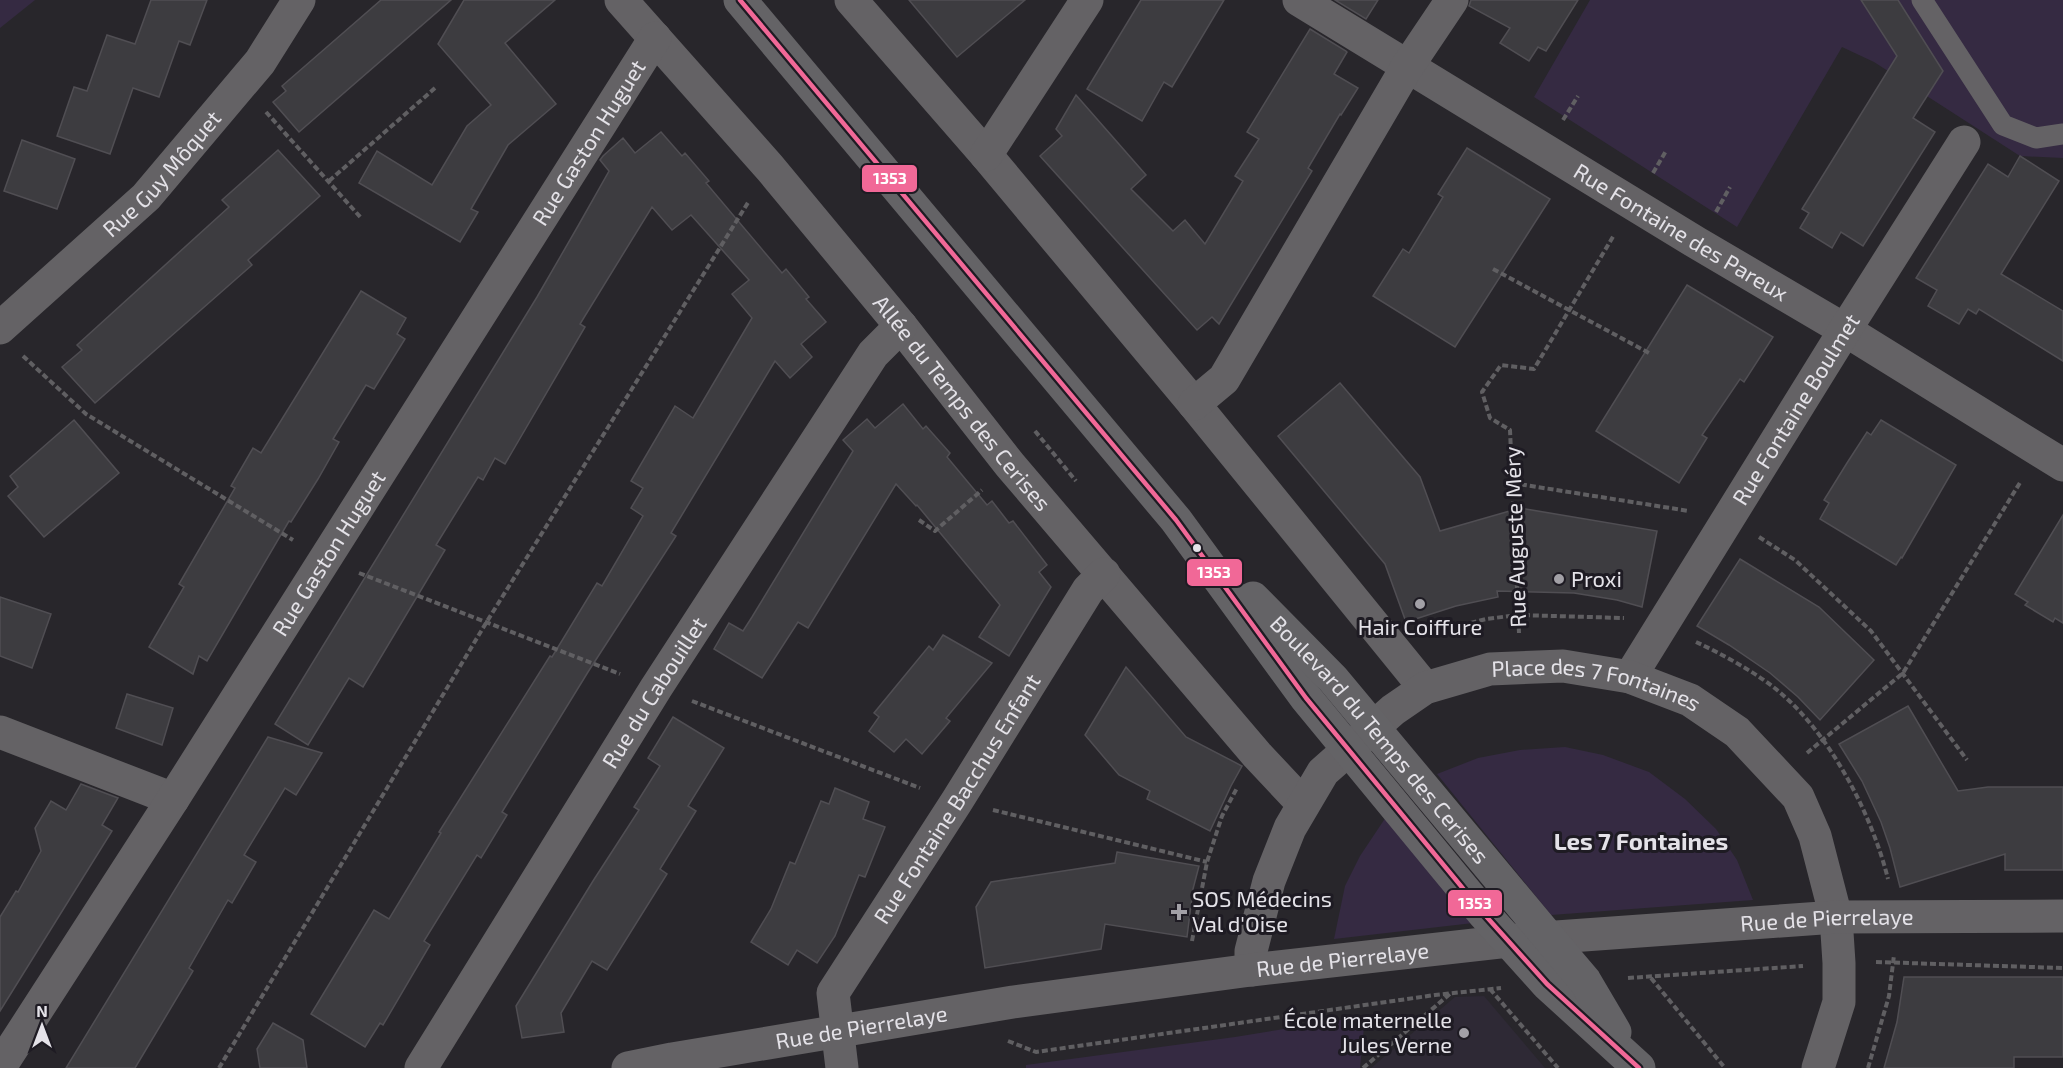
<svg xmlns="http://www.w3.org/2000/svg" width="2063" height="1068" font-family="'Exo 2',sans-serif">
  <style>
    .built { fill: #2e2935 }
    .green { fill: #352a42 }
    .building { fill: #3d3c40; stroke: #504e53; stroke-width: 1.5 }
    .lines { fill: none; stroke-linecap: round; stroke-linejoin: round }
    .path { stroke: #605f62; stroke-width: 4; stroke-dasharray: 6 3; stroke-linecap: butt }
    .service { stroke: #646265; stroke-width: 21 }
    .minor { stroke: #646265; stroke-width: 33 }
    .primary { stroke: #646366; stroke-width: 33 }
    .bus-1-casing { stroke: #1e1b23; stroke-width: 9 }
    .bus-1 { stroke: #f16897; stroke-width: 4.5 }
    .bus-dot { fill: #e4e2e8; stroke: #1e1b23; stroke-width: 2 }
    .poi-dot { fill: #a2a0a6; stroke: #1e1b23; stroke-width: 2 }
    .labels { text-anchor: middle; stroke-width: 6; stroke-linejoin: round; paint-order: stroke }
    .street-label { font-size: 22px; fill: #e4e2e8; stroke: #1e1b23 }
    .poi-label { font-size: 22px; fill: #e4e2e8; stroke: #1e1b23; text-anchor: start }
    .neighbourhood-label { font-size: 24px; font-weight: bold; fill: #e4e2e8; stroke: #1e1b23 }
    .line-badge { stroke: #1e1b23; stroke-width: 2 }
    .badge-label { font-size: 16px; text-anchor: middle; font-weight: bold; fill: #fff }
  </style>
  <rect width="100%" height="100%" fill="#28262b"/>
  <path class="built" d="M 1484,996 L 1545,1068 L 1371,1068 L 1455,997 Z"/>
  <g class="green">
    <path d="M 0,0 L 35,0 L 0,28 Z"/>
    <path d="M 1590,0 L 2063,0 L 2063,158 L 2020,156 L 1874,62 L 1842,47 L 1737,227 L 1534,97 Z"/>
    <path d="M 1565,747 L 1603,755 L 1649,772 L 1685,799 L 1716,829 L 1737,860 L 1753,900 L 1551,915 L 1437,774 L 1478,758 L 1520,750 Z"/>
    <path d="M 1388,814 L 1482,922 L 1334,939 L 1345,886 L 1360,856 Z"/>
    <path d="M 1365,1016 L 1360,1068 L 1026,1068 L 1026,1065 L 1235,1037 Z"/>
  </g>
  <g class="building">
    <path d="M 151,0 L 207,0 L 190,45 L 179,41 L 159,97 L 133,88 L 110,154 L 57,136 L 74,87 L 87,91 L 107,35 L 135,44 Z"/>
    <path d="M 381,0 L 451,0 L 299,132 L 273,102 L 286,91 L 282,86 Z"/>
    <path d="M 464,0 L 555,0 L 505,43 L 556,104 L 508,145 L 471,209 L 478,212 L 460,242 L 359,183 L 377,151 L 432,185 L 467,126 L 491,105 L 438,44 Z"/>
    <path d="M 909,0 L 1025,0 L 957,57 Z"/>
    <path d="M 1141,0 L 1224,0 L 1172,87 L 1164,82 L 1142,121 L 1087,89 Z"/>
    <path d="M 1335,0 L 1378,0 L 1366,19 Z"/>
    <path d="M 1471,0 L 1578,0 L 1546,51 L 1538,47 L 1529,61 L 1500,43 L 1510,28 L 1469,6 Z"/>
    <path d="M 1861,0 L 1898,0 L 1943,71 L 1913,118 L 1935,132 L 1863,246 L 1841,232 L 1832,248 L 1800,228 L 1809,213 L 1802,209 L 1897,56 Z"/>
    <path d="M 1310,29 L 1346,51 L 1347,52 L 1334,74 L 1358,88 L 1341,115 L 1340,114 L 1308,168 L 1312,171 L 1219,324 L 1212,317 L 1197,330 L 1040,156 L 1062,136 L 1056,129 L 1076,95 L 1146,175 L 1131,189 L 1173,231 L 1185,220 L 1205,244 L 1243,181 L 1235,176 L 1259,139 L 1247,132 Z"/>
    <path d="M 661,132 L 682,156 L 685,153 L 709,181 L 706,183 L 782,273 L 786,269 L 809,297 L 806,299 L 826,322 L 801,344 L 812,357 L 790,378 L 775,361 L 671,533 L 676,536 L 588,672 L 502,812 L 507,815 L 481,858 L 477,855 L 424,941 L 430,945 L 383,1025 L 380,1023 L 365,1047 L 311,1014 L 374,910 L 389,919 L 441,833 L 439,832 L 550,656 L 552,657 L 597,583 L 602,586 L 643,516 L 631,508 L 643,488 L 631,481 L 675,406 L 693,418 L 752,318 L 732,294 L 749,280 L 691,215 L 672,230 L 652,207 L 580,324 L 585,327 L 505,464 L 495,458 L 483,480 L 478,477 L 436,545 L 445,550 L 363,687 L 349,678 L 308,745 L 275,724 L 537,297 L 578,226 L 609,171 L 600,160 L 603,156 L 623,138 L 635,153 Z"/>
    <path d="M 22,140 L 75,159 L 57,209 L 4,191 Z"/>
    <path d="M 1467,148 L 1550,199 L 1455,347 L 1373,296 L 1403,249 L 1409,253 L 1443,197 L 1438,194 Z"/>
    <path d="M 278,150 L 320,196 L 248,260 L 252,265 L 95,403 L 62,367 L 82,350 L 77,345 L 229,207 L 222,200 Z"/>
    <path d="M 2020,156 L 2059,181 L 2001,274 L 2063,311 L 2063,361 L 1979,309 L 1976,314 L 1968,309 L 1959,324 L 1928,306 L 1937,290 L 1916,278 L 1988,164 L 2008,177 Z"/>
    <path d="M 1687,285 L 1773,337 L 1744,382 L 1740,379 L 1702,435 L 1707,438 L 1679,483 L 1596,431 Z"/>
    <path d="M 361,291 L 406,318 L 397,334 L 405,339 L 374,389 L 366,385 L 333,439 L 339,442 L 318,479 L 291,522 L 289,521 L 207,661 L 199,656 L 193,674 L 149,647 L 184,587 L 179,584 L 235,488 L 231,486 L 253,448 L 261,453 Z"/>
    <path d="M 1340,383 L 1420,477 L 1440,531 L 1520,508 L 1657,531 L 1642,607 L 1617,600 L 1574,593 L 1497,591 L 1498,597 L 1456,606 L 1406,622 L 1385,564 L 1278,436 Z"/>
    <path d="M 903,404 L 923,429 L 926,426 L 950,453 L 947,457 L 987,505 L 992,501 L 1009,523 L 1013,521 L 1047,565 L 1039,572 L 1051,587 L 1009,656 L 979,637 L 1000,605 L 917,505 L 916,506 L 896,484 L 808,628 L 798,622 L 762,678 L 714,649 L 729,623 L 743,631 L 752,617 L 853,451 L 843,440 L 867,419 L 875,428 Z"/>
    <path d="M 74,420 L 119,473 L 44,537 L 8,496 L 18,487 L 10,476 Z"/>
    <path d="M 1881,420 L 1956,465 L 1902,558 L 1901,557 L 1896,565 L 1820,519 L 1829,503 L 1824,500 L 1847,463 L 1867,432 L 1871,435 Z"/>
    <path d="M 2063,515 L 2063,623 L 2055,618 L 2053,622 L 2025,605 L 2028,602 L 2015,594 Z"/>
    <path d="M 1740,559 L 1819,607 L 1874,660 L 1820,720 L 1798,697 L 1770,673 L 1729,645 L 1697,626 Z"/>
    <path d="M 0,597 L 51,614 L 32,668 L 0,656 Z"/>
    <path d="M 943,635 L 992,663 L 946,718 L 950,721 L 922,754 L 906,739 L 894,752 L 869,731 L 879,717 L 874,713 L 929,646 L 933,650 Z"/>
    <path d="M 1126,667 L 1186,737 L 1242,766 L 1231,786 L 1210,831 L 1147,799 L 1150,791 L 1119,775 L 1085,735 Z"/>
    <path d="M 127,694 L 173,708 L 162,745 L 116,728 Z"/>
    <path d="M 1908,706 L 1958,791 L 1988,787 L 2063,787 L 2063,870 L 2005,870 L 2005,854 L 1900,887 L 1890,848 L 1881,822 L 1862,781 L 1839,744 Z"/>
    <path d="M 673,717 L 724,748 L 688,806 L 696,811 L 660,869 L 667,874 L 607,970 L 592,961 L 561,1013 L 564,1032 L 522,1038 L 516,1006 L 593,881 L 639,810 L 634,807 L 660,766 L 648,758 Z"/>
    <path d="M 268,737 L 322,753 L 296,795 L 285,788 L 244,855 L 256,862 L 232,903 L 228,900 L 189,968 L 193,971 L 135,1068 L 66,1068 Z"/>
    <path d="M 81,784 L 118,798 L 102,825 L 112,831 L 0,1011 L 0,917 L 16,891 L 18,892 L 41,851 L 35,828 L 51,801 L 66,810 Z"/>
    <path d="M 835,788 L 869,802 L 863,819 L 885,827 L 865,877 L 859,875 L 835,936 L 817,963 L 797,950 L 788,965 L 751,942 L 771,909 L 790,862 L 795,864 L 821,801 L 829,804 Z"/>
    <path d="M 1117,852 L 1199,866 L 1193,889 L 1187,937 L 1105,924 L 1101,949 L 985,968 L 976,907 L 991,882 L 1115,863 Z"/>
    <path d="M 1904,977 L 2063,977 L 2063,1057 L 2014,1057 L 2014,1068 L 1884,1068 L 1897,1022 Z"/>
    <path d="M 273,1023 L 303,1040 L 307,1068 L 260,1068 L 257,1049 Z"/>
  </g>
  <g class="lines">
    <g class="path">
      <path d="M 266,112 L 362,219"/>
      <path d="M 1563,120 L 1578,96"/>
      <path d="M 1653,173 L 1666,151"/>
      <path d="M 329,181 L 435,88"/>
      <path d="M 1716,212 L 1730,187"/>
      <path d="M 1493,269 L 1649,353"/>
      <path d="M 23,356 L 86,414 L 293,540"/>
      <path d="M 1035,431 L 1076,481"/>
      <path d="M 1512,483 L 1689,511"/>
      <path d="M 919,520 L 935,531 L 982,490"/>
      <path d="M 1759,537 L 1795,560 L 1871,631 L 1967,760"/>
      <path d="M 359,573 L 620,674"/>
      <path d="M 1519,633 L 1510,430 L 1490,418 L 1482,392 L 1501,365 L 1534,369 L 1614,235"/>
      <path d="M 1427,634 L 1486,619 L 1518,615 L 1624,618"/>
      <path d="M 1696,642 C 1720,653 1751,670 1772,686 C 1827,728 1871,811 1888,879"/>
      <path d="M 692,701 L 920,788"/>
      <path d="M 1807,753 L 1903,673 L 2021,481"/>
      <path d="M 993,810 L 1207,862"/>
      <path d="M 1192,941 L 1207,862 L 1222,816 L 1237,788"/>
      <path d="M 1876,962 L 2063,968"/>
      <path d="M 1628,978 L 1803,966"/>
      <path d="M 1651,978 L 1725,1068"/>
      <path d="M 1490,989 L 1558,1068"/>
      <path d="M 1008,1041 L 1036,1052 L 1435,995 L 1501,988"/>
      <path d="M 219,1068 L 486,623 L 749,201"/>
      <path d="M 1363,1068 L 1451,993"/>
      <path d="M 1868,1068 L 1889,996 L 1894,955"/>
    </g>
    <path class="service" d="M 1922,0 L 2003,125 L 2036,138 L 2063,134"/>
    <g class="minor">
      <path id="s1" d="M 621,0 L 770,168 L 901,326 L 1010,465 L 1257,755 L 1303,804"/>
      <path d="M 851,0 L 986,155 L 1194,404 L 1425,688"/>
      <path id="s2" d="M 1299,0 L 1697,243 L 1845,330 L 2063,465"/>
      <path d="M 986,155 L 1087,0"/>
      <path id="s3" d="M 0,328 L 146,197 L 260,62 L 299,0"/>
      <path d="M 1194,404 L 1224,379 L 1407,67 L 1452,0"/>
      <path id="s4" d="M 1630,677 L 1845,330 L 1964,142"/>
      <path d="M 0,732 L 173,799"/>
      <path id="s5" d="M 1251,970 L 1251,951 L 1269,881 L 1290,828 L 1323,772 L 1393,710 L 1425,688 L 1490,669 L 1563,666 L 1630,677 L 1690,700 L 1737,732 L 1798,797 L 1815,836 L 1836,917 L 1839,963 L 1839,1002 L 1818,1068"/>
      <path id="s6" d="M 0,1067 L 173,799 L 655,38"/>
      <path id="s7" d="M 421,1068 L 656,688 L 873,354 L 901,326"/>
      <path id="s8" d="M 628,1068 L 672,1059 L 1013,1002 L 1251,970 L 1528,939 L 1836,917 L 2063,916"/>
      <path id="s9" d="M 842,1068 L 833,993 L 957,801 L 1088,590 L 1104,574"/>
    </g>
    <g class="primary">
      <path d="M 740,0 L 1176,520 L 1306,698 L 1484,914 L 1547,984 L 1639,1068"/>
      <path id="s10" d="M 1253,598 L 1333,679 L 1569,962 L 1585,981 L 1615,1032"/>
    </g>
    <defs>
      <path id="bus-1" d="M 740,0 L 1176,520 L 1306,698 L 1484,914 L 1547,984 L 1639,1068"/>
    </defs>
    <use href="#bus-1" class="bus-1-casing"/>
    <use href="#bus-1" class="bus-1"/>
  </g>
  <circle class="bus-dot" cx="1197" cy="548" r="5"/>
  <g class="poi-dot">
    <circle cx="1559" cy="579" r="6"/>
    <circle cx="1420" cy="604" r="6"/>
    <path d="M1176 903h6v6h6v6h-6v6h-6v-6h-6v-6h6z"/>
    <circle cx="1464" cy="1033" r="6"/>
  </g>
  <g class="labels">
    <g class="street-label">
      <text dy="8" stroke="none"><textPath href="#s6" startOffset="1096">Rue Gaston Huguet</textPath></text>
      <text dy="8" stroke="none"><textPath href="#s3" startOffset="224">Rue Guy Môquet</textPath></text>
      <text dy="8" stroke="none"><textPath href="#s2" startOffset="447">Rue Fontaine des Pareux</textPath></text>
      <text dy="8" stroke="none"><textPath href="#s1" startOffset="528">Allée du Temps des Cerises</textPath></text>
      <text dy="8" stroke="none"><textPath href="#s4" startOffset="315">Rue Fontaine Boulmet</textPath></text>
      <text transform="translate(1515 537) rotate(-92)" y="8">Rue Auguste Méry</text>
      <text dy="8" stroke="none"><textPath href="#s6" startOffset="610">Rue Gaston Huguet</textPath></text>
      <text dy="8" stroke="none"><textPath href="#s7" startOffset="442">Rue du Cabouillet</textPath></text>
      <text dy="8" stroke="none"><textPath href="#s5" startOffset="522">Place des 7 Fontaines</textPath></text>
      <text dy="8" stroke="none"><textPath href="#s10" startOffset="190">Boulevard du Temps des Cerises</textPath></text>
      <text dy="8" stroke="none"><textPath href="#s9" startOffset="306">Rue Fontaine Bacchus Enfant</textPath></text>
      <text dy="8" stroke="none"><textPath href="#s8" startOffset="1209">Rue de Pierrelaye</textPath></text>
      <text dy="8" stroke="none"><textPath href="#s8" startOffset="723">Rue de Pierrelaye</textPath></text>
      <text dy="8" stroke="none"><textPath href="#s8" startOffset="237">Rue de Pierrelaye</textPath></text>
    </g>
    <g class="poi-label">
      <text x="1571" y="587">Proxi</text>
      <text x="1420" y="635" text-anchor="middle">Hair Coiffure</text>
      <text x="1192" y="907">SOS Médecins<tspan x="1192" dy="25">Val d'Oise</tspan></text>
      <text x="1452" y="1028" text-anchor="end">École maternelle<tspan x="1452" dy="25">Jules Verne</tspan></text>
    </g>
    <g class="neighbourhood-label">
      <text x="1641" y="850">Les 7 Fontaines</text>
    </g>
  </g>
  <g class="line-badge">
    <rect x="861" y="164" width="57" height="29" rx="6" fill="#f16897"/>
    <rect x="1186" y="558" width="57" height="29" rx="6" fill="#f16897"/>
    <rect x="1447" y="889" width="56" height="28" rx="6" fill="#f16897"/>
  </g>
  <g class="badge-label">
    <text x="890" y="184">1353</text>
    <text x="1214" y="578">1353</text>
    <text x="1475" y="909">1353</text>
  </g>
  <g transform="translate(42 1026)" stroke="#1e1b23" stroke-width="4.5" paint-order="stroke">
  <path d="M0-4.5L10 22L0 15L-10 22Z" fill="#e4e2e8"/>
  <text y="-9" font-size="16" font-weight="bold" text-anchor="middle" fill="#e4e2e8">N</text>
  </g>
</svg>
